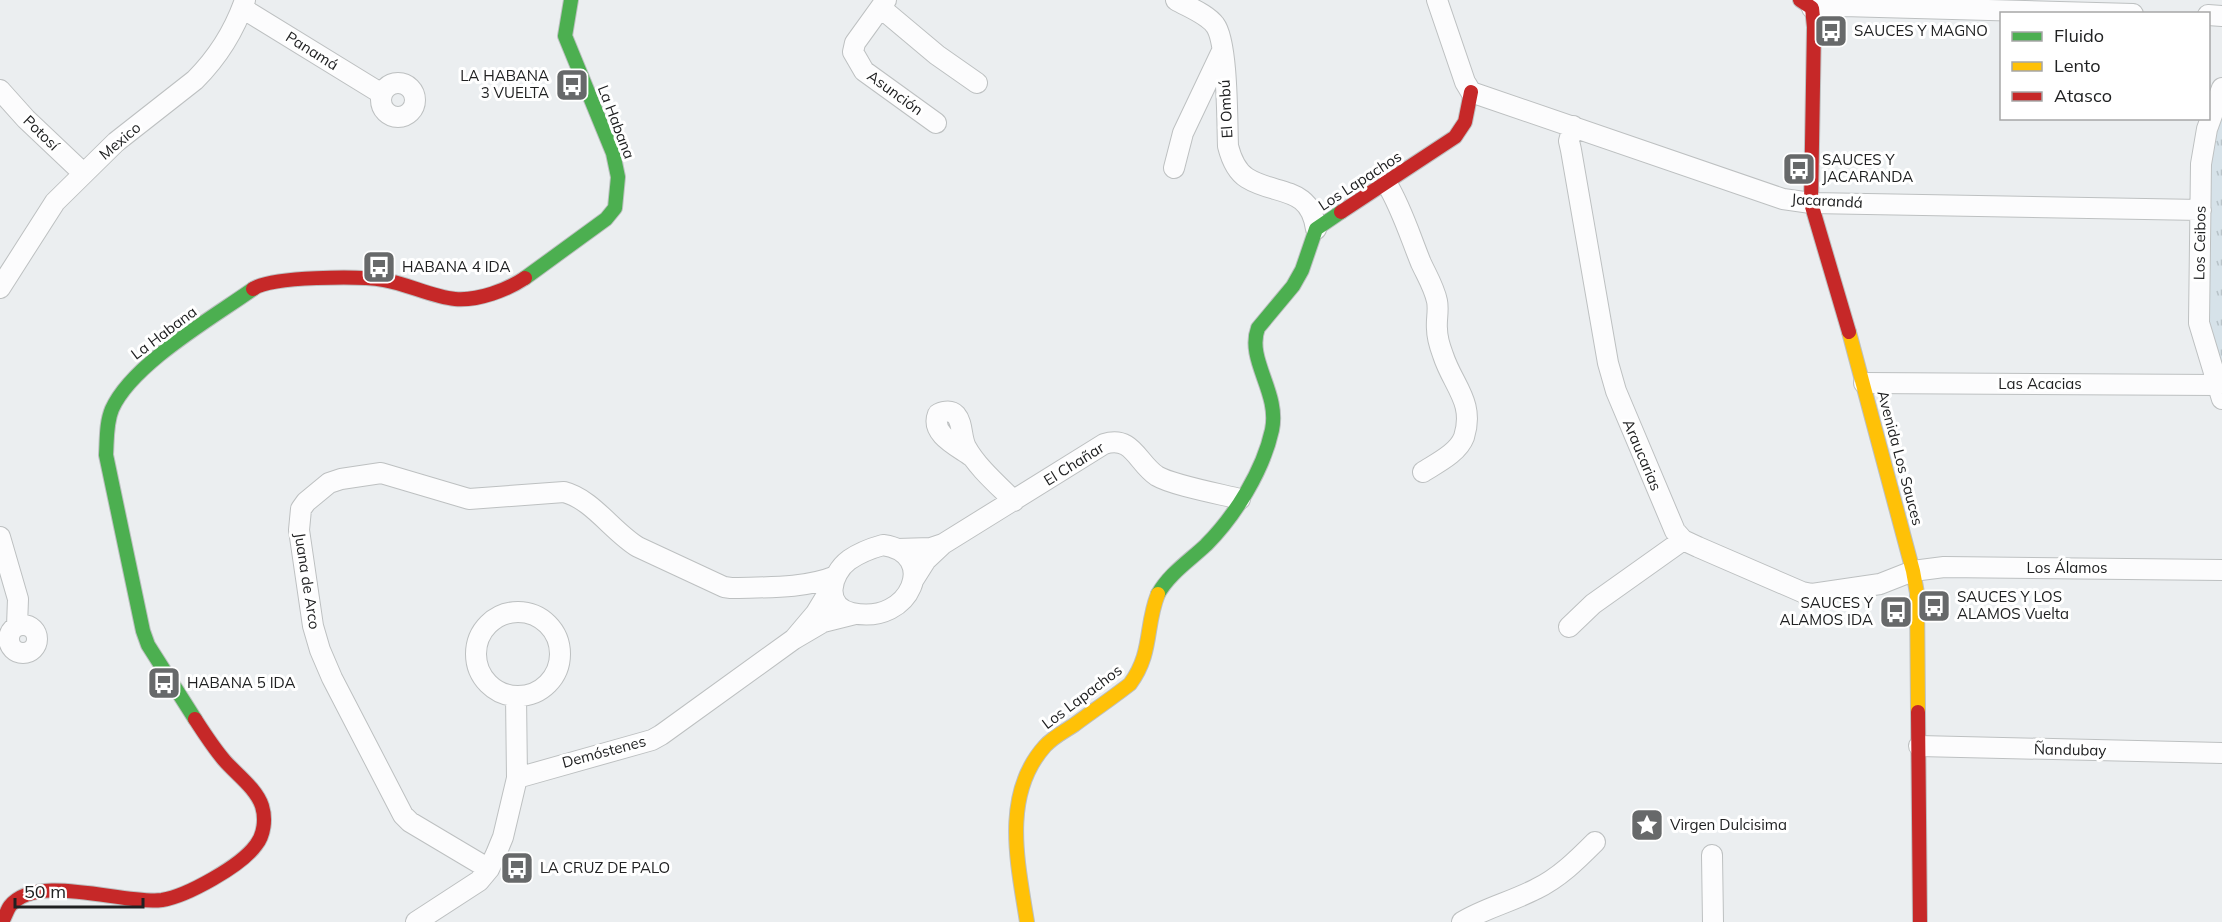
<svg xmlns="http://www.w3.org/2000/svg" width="2222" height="922" font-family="Mulish,sans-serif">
<defs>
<pattern id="park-tufts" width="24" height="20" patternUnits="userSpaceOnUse" patternTransform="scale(1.5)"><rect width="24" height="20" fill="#d6e2e9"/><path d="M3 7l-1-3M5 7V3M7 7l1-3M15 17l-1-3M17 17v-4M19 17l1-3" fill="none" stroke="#b7c2c8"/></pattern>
</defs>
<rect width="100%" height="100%" fill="#ebeef0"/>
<path fill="url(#park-tufts)" d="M2222 88V399L2202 334 2201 210Z"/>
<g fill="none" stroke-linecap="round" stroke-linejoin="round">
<g stroke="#bdc0c1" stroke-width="22">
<path id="street" d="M886 0 855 43 853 52 864 71 936 123
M1176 0C1188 7 1207 14 1215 25 1228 42 1227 122 1228 146 1231 158 1236 171 1247 178 1276 196 1310 185 1316 229
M1437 0 1465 82 1471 92 1783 199 1811 203 2201 210
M1810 0 1812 8 1843 6 2133 14
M242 8 382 94
M881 8 937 55 977 83
M2208 15 2222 16
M381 100a17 17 0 1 1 34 0a17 17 0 1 1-34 0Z
M2222 88 2207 129 2201 164 2199 323 2222 399
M0 90 26 119 83 173
M1573 126 1569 141 1571 150 1608 363 1616 391 1675 531 1683 540 1698 547 1802 592 1812 594 1880 584 1913 571 1944 567 2222 570
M1174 168 1183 133 1221 53
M1387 184C1402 209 1410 236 1421 263 1427 276 1434 287 1437 301 1439 310 1436 320 1437 329 1437 338 1440 347 1443 355 1453 386 1475 402 1464 437 1458 453 1437 463 1423 472
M0 288 55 202 116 142 195 80C217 58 235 29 245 0
M1864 383 2217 385
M971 456C957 446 930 434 938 414 945 411 951 410 956 415 963 423 961 438 966 447 977 467 998 485 1014 501
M0 537 18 599 17 626
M943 544 1104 444C1133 435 1137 463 1157 476 1172 485 1220 494 1240 499
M883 545C939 553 912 626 852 613 823 607 830 574 849 560 859 553 872 548 883 545Z
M897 549 931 548 943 544 926 560 914 579
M833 585 816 613 794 639 823 622 855 614
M476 654a42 42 0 1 1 84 0a42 42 0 1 1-84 0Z
M9 639a14 14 0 1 1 28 0a14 14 0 1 1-28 0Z
M1569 627 1593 604 1683 540
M1919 746 2222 753
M517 778 652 740 661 735 794 639
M1712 855 1713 922
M489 869 410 822 403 815 332 678 320 650 313 626 299 530 301 509 306 502 329 483 341 479 381 473 469 499 564 492C592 499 613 532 638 547L724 587 731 588C767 587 803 589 836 576
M416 922 479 881 489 869 496 854 503 837 517 778 516 696
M1462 922C1485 908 1511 902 1536 889 1559 878 1577 860 1595 842"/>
</g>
<g stroke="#bdc0c1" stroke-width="16">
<path id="fast" d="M525 278 606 219 615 208 618 177 613 153 565 36 571 0
M1158 594C1169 574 1189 561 1206 545 1235 516 1263 471 1272 430 1280 392 1246 360 1258 328L1293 286 1302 270 1316 229 1341 212
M195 719 148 645 143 631 106 455C107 440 106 423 112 409 132 364 212 318 253 289"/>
</g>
<g stroke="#bdc0c1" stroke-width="16">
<path id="slow" d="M1849 332 1913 571 1917 593 1918 712
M1027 922C1018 864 1001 795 1045 746 1053 737 1065 731 1074 725 1093 711 1112 698 1130 684 1153 653 1145 626 1158 594"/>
</g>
<g stroke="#bdc0c1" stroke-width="16">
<path id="jam" d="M1800 0 1812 8 1814 27 1811 203 1849 332
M1341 212 1455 137 1465 122 1471 92
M253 289C271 276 360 276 384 280 408 284 432 297 455 299 478 301 507 290 525 278
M1918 712 1920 922
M2 922C5 917 7 910 10 906 37 872 124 905 162 900 187 896 241 866 256 845 264 835 266 819 262 806 256 788 236 774 224 760 213 747 204 733 195 719"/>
</g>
<use href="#street" stroke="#fcfcfd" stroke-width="20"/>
<use href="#fast" stroke="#4caf50" stroke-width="14"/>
<use href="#slow" stroke="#ffc107" stroke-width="14"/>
<use href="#jam" stroke="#c62828" stroke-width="14"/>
</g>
<defs>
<g id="bus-square" transform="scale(1.725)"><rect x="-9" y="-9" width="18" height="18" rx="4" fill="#67696a" stroke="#fff"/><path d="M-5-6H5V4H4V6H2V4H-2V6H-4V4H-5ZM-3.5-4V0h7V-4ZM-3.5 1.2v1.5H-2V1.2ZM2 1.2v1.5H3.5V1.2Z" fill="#fff"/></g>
<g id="sight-square" transform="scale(1.725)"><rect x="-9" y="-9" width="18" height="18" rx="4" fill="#67696a" stroke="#fff"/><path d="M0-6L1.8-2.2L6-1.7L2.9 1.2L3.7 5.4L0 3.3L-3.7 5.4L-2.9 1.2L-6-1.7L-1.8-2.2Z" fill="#fff"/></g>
</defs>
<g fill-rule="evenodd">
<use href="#bus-square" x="1831" y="31"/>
<use href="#bus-square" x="572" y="85"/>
<use href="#bus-square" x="1799" y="169"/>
<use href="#bus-square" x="379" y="267"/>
<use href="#bus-square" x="1934" y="606"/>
<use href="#bus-square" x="1896" y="612"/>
<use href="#bus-square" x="164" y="683"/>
<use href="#sight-square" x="1647" y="825"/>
<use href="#bus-square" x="517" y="868"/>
</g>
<g text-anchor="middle" stroke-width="6" stroke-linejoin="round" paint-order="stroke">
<g font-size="15" fill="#202122" stroke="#fff" text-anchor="start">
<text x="1854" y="36">SAUCES Y MAGNO</text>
<text x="549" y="81" text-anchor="end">LA HABANA<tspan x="549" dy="17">3 VUELTA</tspan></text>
<text x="1822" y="165">SAUCES Y<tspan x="1822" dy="17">JACARANDA</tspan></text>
<text x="402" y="272">HABANA 4 IDA</text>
<text x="1957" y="602">SAUCES Y LOS<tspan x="1957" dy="17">ALAMOS Vuelta</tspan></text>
<text x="1873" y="608" text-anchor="end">SAUCES Y<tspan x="1873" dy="17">ALAMOS IDA</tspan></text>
<text x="187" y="688">HABANA 5 IDA</text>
<text x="1670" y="830">Virgen Dulcisima</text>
<text x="540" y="873">LA CRUZ DE PALO</text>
</g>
<g font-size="15" fill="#202122" stroke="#fff">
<text transform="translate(312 51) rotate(32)" y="5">Panamá</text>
<text transform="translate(895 93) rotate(36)" y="5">Asunción</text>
<text transform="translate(1226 109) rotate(-93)" y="5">El Ombú</text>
<text transform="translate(616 122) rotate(69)" y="5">La Habana</text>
<text transform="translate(41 133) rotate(44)" y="5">Potosí</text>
<text transform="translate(120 141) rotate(-40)" y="5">Mexico</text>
<text transform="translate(1360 181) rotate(-33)" y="5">Los Lapachos</text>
<text transform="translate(1827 201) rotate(3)" y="5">Jacarandá</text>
<text transform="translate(2200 243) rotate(-89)" y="5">Los Ceibos</text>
<text transform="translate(164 333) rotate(-37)" y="5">La Habana</text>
<text x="2040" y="389">Las Acacias</text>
<text transform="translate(1642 455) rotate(67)" y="5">Araucarias</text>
<text transform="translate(1900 458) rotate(75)" y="5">Avenida Los Sauces</text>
<text transform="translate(1074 464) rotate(-32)" y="5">El Chañar</text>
<text x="2067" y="573">Los Álamos</text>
<text transform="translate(307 581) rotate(81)" y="5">Juana de Arco</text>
<text transform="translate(1082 697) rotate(-37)" y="5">Los Lapachos</text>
<text transform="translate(2070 750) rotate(1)" y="5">Ñandubay</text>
<text transform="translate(604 752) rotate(-15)" y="5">Demóstenes</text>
</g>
</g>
<rect x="2000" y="12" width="210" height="108" fill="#ffffff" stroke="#a6a6a7" stroke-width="1.5"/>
<rect x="2012" y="32" width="30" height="9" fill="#4caf50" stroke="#a6a6a7" stroke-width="1.5"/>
<text x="2054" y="42" font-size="18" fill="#202122">Fluido</text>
<rect x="2012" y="62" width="30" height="9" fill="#ffc107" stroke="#a6a6a7" stroke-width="1.5"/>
<text x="2054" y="72" font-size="18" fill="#202122">Lento</text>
<rect x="2012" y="92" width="30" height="9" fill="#c62828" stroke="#a6a6a7" stroke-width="1.5"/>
<text x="2054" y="102" font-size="18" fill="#202122">Atasco</text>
<path d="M15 898v9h128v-9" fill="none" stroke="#202122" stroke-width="3"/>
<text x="24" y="898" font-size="18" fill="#202122" stroke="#ffffff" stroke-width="4.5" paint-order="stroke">50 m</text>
</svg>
